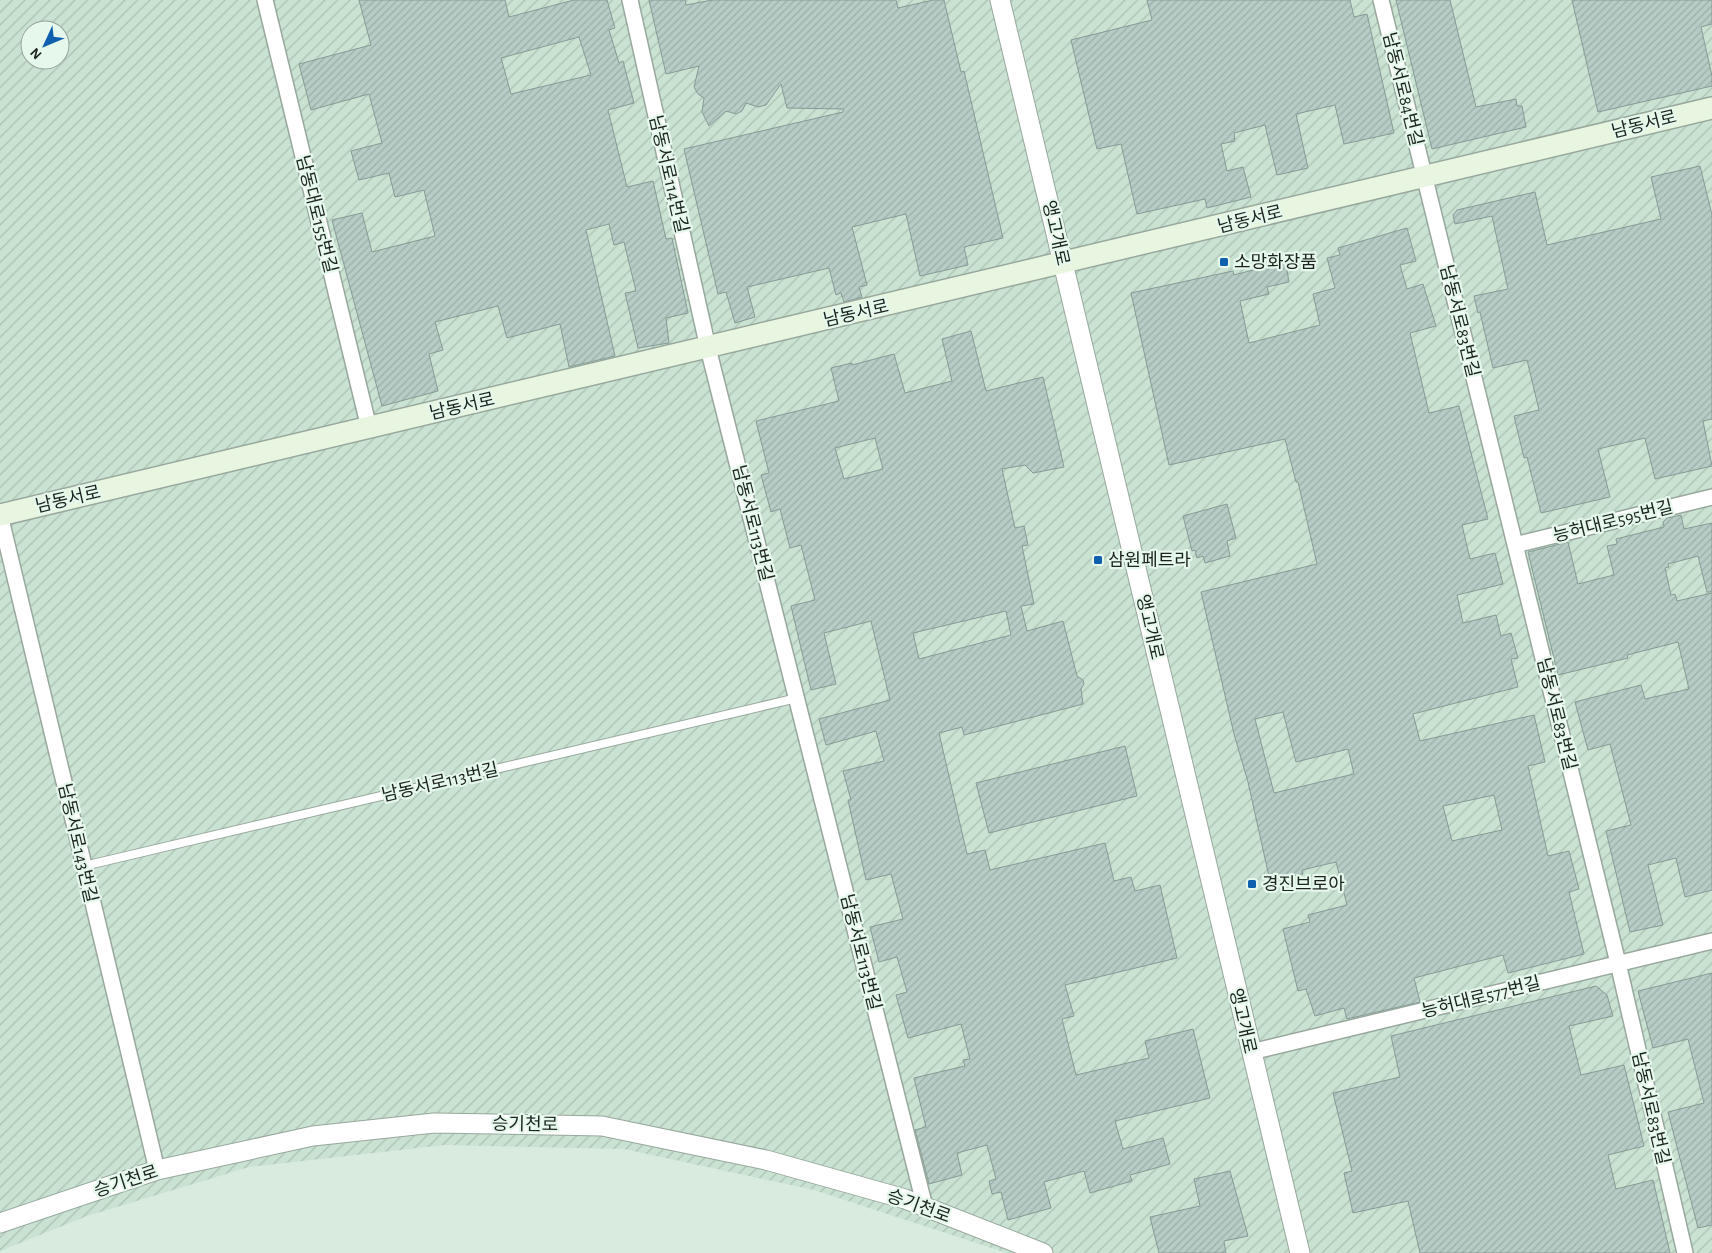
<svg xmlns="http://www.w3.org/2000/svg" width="1712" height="1253" font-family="'Alegreya Sans','Noto Sans KR',sans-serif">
<defs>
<pattern id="industrial-furrows" width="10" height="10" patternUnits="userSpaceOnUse" patternTransform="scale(1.25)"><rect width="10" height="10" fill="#c9e2d1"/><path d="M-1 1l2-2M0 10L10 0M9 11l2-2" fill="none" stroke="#acc2b3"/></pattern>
<pattern id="building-hatch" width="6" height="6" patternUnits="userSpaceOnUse" patternTransform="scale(1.25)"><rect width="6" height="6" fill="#b6ccc5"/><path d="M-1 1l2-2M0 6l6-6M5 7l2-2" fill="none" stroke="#9cafa9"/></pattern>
</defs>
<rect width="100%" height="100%" fill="#d9ebdf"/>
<path fill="url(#industrial-furrows)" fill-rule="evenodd" d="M0 0H1712V1253H1007L814 1190 624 1149 444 1145 249 1167 87 1216 0 1251ZM30 30H60V60H30Z"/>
<path fill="url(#building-hatch)" stroke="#869b95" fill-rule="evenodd" d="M359 0H505L509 17 574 0H607L615 28 609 30 619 63 623 61 634 103 608 110 627 187 653 181 666 239 672 238 688 313 666 318 669 343 638 348 625 293 636 291 624 242 614 245 609 224 586 230 615 356 569 367 560 324 507 338 498 306 435 322 443 350 429 354 438 391 382 406 332 220 362 213 372 252 435 236 424 190 395 197 389 173 359 180 351 151 382 143 369 94 311 110 299 64 371 45ZM579 37 591 75 511 94 501 58Z
M649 0H685L686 5 712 0H896L898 8 933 0H944L961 72 964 71 1003 238 964 247 968 265 920 276 906 214 852 227 867 285 859 287 862 297 844 302 841 293 836 295 829 268 747 287 755 317 735 323 726 292 718 294 684 149 843 112V109L787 108 781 84 766 105 758 107 746 103 742 111 736 114 726 111 709 126 702 112 704 98 698 94 694 87 699 66 666 74Z
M1147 0H1350L1354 17 1367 14 1394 133 1344 144 1335 105 1296 114 1308 168 1277 175 1265 125 1234 133 1235 141 1221 144 1227 171 1243 167 1251 197 1207 208 1205 199 1137 214 1121 144 1097 149 1071 40 1152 20Z
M1396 0H1450L1476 107 1516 99 1517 106H1522L1526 127 1432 149Z
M1572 0H1712V24L1701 27 1712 76V86L1598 112Z
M1700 166 1712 215V419L1703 421 1712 466 1655 479 1645 438 1598 449 1610 497 1541 513 1527 457 1524 458 1514 416 1539 410 1527 360 1493 368 1480 312 1478 313 1474 296 1508 289 1492 216 1455 224 1453 215 1457 210 1535 192 1547 245 1661 219 1651 177Z
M1407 228 1416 261 1400 265 1407 289 1423 284 1436 326 1410 333 1429 413 1459 406 1488 519 1462 525 1470 559 1495 553 1503 584 1457 595 1463 623 1496 615 1501 636 1511 633 1518 658 1511 659 1518 687 1413 714 1420 741 1534 715 1545 762 1528 766 1548 856 1569 851 1579 889 1569 892 1584 954 1508 973 1503 955 1414 978 1420 1002 1347 1019 1344 1008 1315 1016 1306 989 1298 991 1283 929 1310 922 1308 915 1347 905 1336 862 1302 870 1303 874 1270 881 1248 782 1234 734 1201 592 1317 564 1298 482H1296L1285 439 1169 465 1131 293 1233 271 1234 275 1272 265 1271 261 1285 259 1289 282 1267 287 1269 294 1240 301 1249 343 1320 325 1313 294 1335 288 1327 258 1340 255 1338 248ZM1283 712 1296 762 1348 749 1354 774 1274 793 1255 719ZM1494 795 1502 830 1452 841 1443 806Z
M971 331 986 391 1043 377 1064 467 1033 473 1025 465 1002 469 1015 528 1024 526 1028 545 1022 546 1034 604 1021 606 1027 631 1063 621 1077 676 1083 680 1084 684 1081 689 1083 704 964 735 962 727 939 733 967 854 985 850 990 870 1105 843 1114 881 1131 877 1135 891 1160 885 1177 958 1065 985 1074 1016 1062 1019 1076 1075 1149 1058 1145 1041 1193 1029 1210 1098 1115 1121 1123 1149 1163 1138 1170 1164 1130 1175 1132 1181 1090 1193 1084 1171 1044 1182 1051 1208 1008 1220 1001 1192 992 1194 989 1181 996 1179 987 1145 957 1153 962 1175 929 1184 915 1130 926 1127 914 1078 965 1066 963 1060 970 1059 961 1024 908 1038 896 995 907 992 897 957 879 962 870 927 903 919 891 874 866 880 848 800H851L843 771 884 761 876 731 826 745 819 719 890 700 871 621 824 633 836 684 811 690 791 606 815 600 801 545 790 548 780 509 771 512 761 475 769 473 756 421 839 401 831 368 852 363V365L894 354 905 393 952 381 942 339ZM875 438 883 469 844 479 835 448ZM1006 611 1011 635 919 659 913 633Z
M1227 504 1236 538 1227 541 1230 556 1205 563 1203 556 1197 558 1195 550 1192 551 1183 516Z
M1681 515 1684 529 1712 523V592H1707L1698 556 1668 564 1669 567 1665 568 1671 595 1675 594 1677 601 1712 593V890L1685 897 1676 858 1648 865 1663 925 1630 932 1606 831 1631 825 1610 744 1588 750 1575 702 1641 685 1645 699 1689 689 1678 642 1627 655 1628 658 1558 675 1528 552 1568 542 1578 584 1614 575 1607 546 1617 544 1616 539 1664 527 1663 522 1667 518Z
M1125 746 1137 796 989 833 976 783Z
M1712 973V1225L1698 1228 1668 1112 1704 1103 1688 1039 1653 1048 1638 991Z
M1596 986 1607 995 1613 1016 1569 1026 1581 1075 1624 1065 1644 1146 1608 1155 1616 1189 1653 1180 1670 1253H1420L1408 1201 1353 1213 1344 1173 1352 1171 1333 1093 1400 1077 1391 1036Z
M1230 1171 1248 1236 1224 1241 1226 1253H1159L1150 1217 1200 1206 1194 1179Z"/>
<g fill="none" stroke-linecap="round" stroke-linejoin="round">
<g stroke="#98a89d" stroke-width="10">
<path id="service" d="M84 866 797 698"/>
</g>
<g stroke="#98a89d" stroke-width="18">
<path id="minor" d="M265 0 369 428
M630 0 708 348 925 1207
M1381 0 1618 963 1685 1253
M0 515 157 1170
M1515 545 1712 497
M1251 1052 1712 941"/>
</g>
<g stroke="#98a89d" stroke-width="21">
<path id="tertiary" d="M1000 0 1300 1253
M0 1223 157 1170 313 1136 434 1123 602 1126 766 1160 905 1199 1043 1253"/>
</g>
<g stroke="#98a89d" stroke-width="24">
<path id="secondary" d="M0 515 1712 108"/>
</g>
<use href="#service" stroke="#fff" stroke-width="8"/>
<use href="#minor" stroke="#fff" stroke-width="15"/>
<use href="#tertiary" stroke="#fff" stroke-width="19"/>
<use href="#secondary" stroke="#e7f5e1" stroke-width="21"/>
</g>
<g fill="#0e60ae" stroke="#e6f8ec" stroke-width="2">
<rect x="1219" y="257" width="10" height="10" rx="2.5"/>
<rect x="1093" y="555" width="10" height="10" rx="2.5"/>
<rect x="1247" y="879" width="10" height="10" rx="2.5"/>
</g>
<g text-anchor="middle" stroke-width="4.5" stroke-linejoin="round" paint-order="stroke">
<g font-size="18" fill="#1c231f" stroke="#e6f8ec">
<text transform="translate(1403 89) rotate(76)" y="6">남동서로84번길</text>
<text transform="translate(1644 124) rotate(-14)" y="6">남동서로</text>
<text transform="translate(669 174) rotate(77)" y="6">남동서로114번길</text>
<text transform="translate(317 214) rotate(76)" y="6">남동대로155번길</text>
<text transform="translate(1250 219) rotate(-14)" y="6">남동서로</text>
<text transform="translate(1056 233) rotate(77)" y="6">앵고개로</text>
<text transform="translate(856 313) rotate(-13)" y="6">남동서로</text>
<text transform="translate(1460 321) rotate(76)" y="6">남동서로83번길</text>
<text transform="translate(462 406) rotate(-13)" y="6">남동서로</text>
<text transform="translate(68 499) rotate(-13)" y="6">남동서로</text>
<text transform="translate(1613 521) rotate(-14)" y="6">능허대로595번길</text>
<text transform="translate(753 523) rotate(76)" y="6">남동서로113번길</text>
<text transform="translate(1150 627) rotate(77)" y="6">앵고개로</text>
<text transform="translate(1557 714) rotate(76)" y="6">남동서로83번길</text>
<text transform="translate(440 782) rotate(-13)" y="6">남동서로113번길</text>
<text transform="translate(78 843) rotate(77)" y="6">남동서로143번길</text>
<text transform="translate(861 952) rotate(76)" y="6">남동서로113번길</text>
<text transform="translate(1481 997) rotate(-14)" y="6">능허대로577번길</text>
<text transform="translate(1243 1021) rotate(77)" y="6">앵고개로</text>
<text transform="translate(1651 1108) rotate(77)" y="6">남동서로83번길</text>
<text transform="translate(525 1124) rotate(1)" y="6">승기천로</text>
<text transform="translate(126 1181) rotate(-18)" y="6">승기천로</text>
<text transform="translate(919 1206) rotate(20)" y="6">승기천로</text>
</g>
<g font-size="18" fill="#1c231f" stroke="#e6f8ec" text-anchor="start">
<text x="1234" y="268">소망화장품</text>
<text x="1108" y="566">삼원페트라</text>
<text x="1262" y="890">경진브로아</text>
</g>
</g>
<g transform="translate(45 45) rotate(226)"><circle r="24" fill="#e6f8ec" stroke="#95a39a"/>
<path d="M0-4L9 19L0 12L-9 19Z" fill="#0e60ae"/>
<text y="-8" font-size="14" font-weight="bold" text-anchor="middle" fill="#1c231f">N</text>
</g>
</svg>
